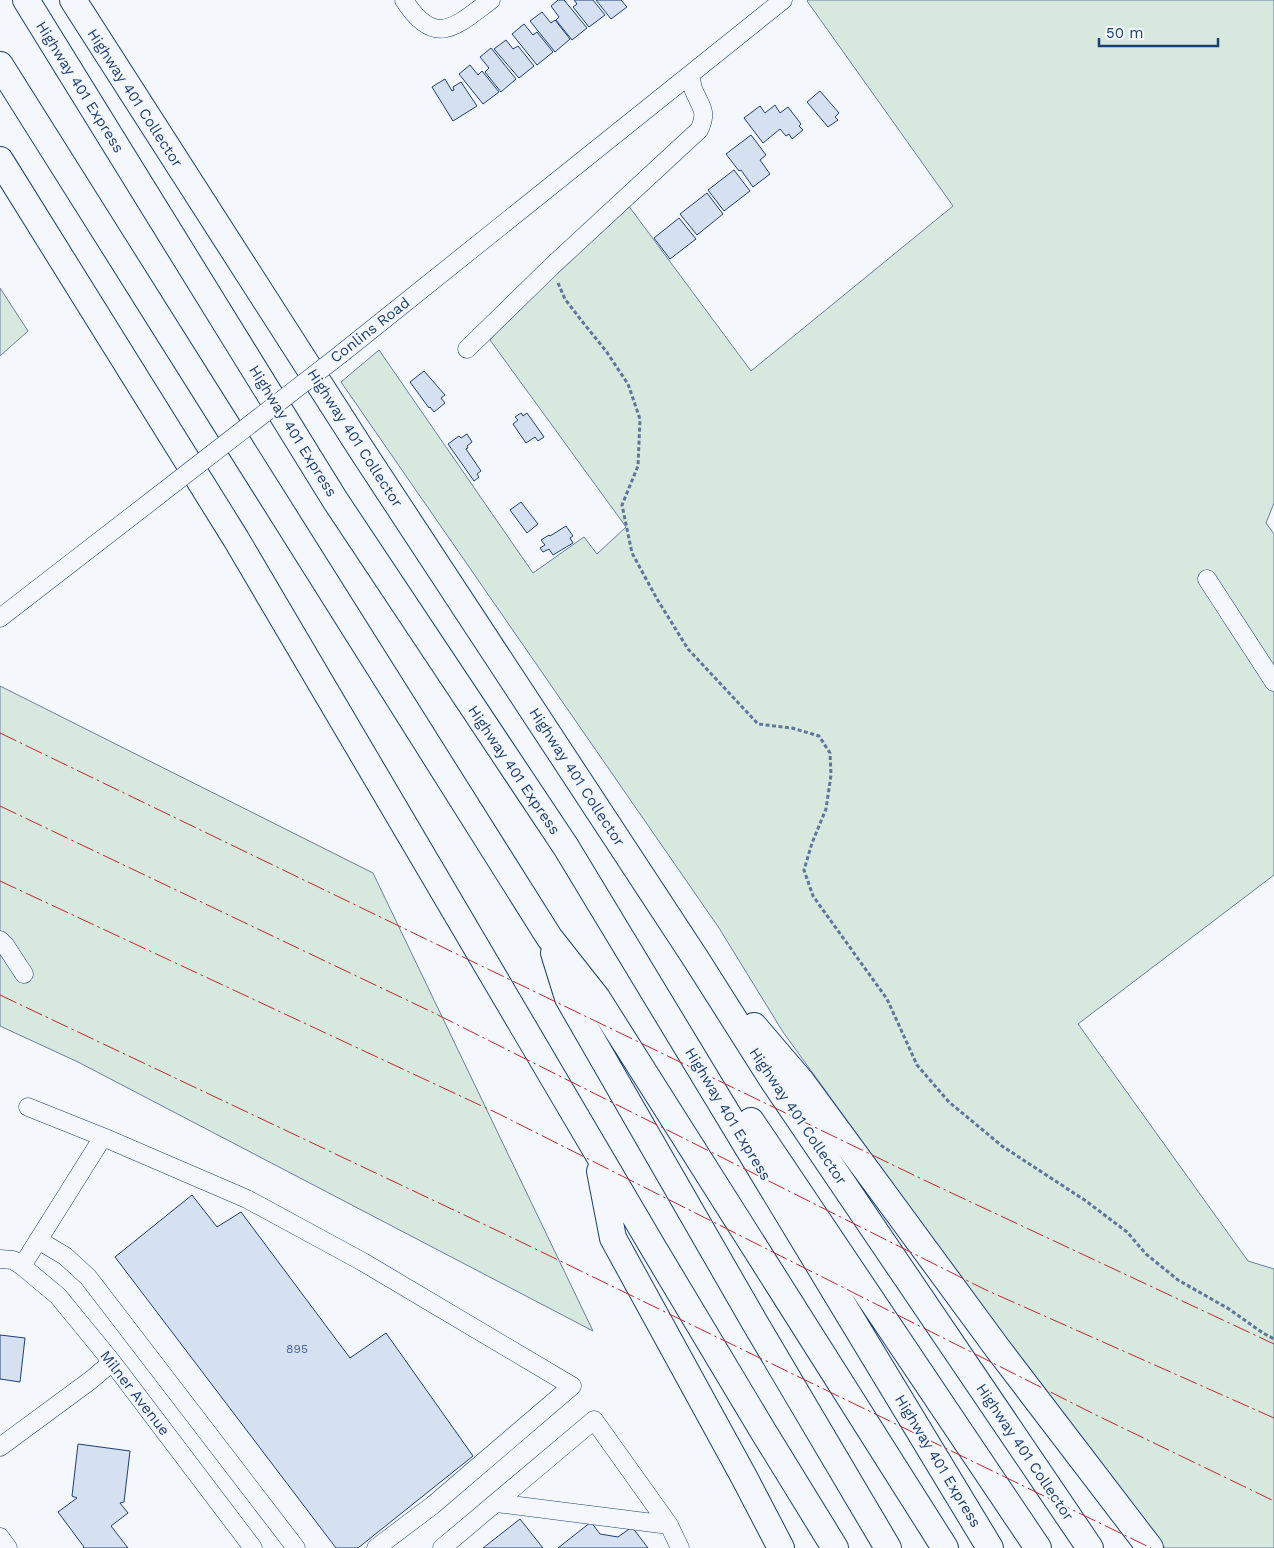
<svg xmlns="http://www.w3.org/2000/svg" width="1274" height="1548" font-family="'Work Sans',sans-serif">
<rect width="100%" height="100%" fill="#f4f7fb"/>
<path fill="#d7e8df" stroke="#687fa3" d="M808 0H1274V503L1266 523 1274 534V875L1078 1024 1248 1261 1274 1269V1548H1165L996 1326 783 1032 719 928 341 382 379 350 533 573 584 537 597 554 626 527 490 340 533 291 628 205 751 371 953 206 807 1Z
M0 288 28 331 0 356Z
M0 686 373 873 593 1331 78 1062 0 1026Z"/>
<path fill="#d5e0f0" stroke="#1d3f73" d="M558 0H564L587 28 572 40 556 20 559 17 551 6Z
M574 0H593L605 15 589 27 573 7 577 4Z
M596 0H621L627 7 611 19Z
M542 12 551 23 555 20 570 39 555 52 530 21Z
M524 24 533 35 537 32 553 52 537 65 512 34Z
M506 40 513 49 518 46 534 66 519 78 494 49Z
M491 48 516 79 501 92 485 72 489 68 480 57Z
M470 65 478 75 482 71 499 92 483 104 459 74Z
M445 79 452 91 454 90 453 87 461 82 477 106 453 121 432 87Z
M820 91 839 113 835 117 838 120 828 127 807 102Z
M775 105 780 113 788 107 801 124 799 126 803 130 792 139 789 134 786 136 780 129 763 143 744 118 760 106 765 113Z
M751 135 766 155 760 160 770 174 753 187 741 170 739 171 726 154Z
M734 170 750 191 724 211 708 190Z
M707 193 723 214 697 235 680 214Z
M679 218 696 239 670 259 654 238Z
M424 371 445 395 441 398 445 403 434 412 430 407 429 408 410 382Z
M521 413 523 416 527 413 544 437 538 441 535 437 526 443 513 424 518 420 515 417Z
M467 434 472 442 467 446 468 448 466 449 481 471 477 474 479 477 474 481 448 444 459 436 461 438Z
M521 502 538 524 527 533 510 510Z
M566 526 573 536 570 538 573 543 553 555 549 549 543 552 540 548 545 545 541 540 549 535 550 536Z
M192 1195 217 1227 241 1212 350 1358 386 1333 473 1456 358 1548H336L115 1257Z
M0 1335 25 1338 20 1382 0 1379Z
M78 1444 130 1451 124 1502 120 1503 128 1513 111 1526 128 1548H83L84 1547 58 1512 77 1498 72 1496Z
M520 1519 543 1548H483Z
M591 1522 600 1534 618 1537 632 1527 648 1548H558Z"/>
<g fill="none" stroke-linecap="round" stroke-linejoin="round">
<g stroke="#1d3f73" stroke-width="19">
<path id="minor" d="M404 0C435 49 456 26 491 0
M467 349 552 266 699 130C708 112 701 107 694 91 692 86 691 80 690 75
M341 354 783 0
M1207 579 1274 682
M0 618 159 495
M0 940 5 945 24 974
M103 1137 247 1199 363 1262 572 1386 433 1505 376 1548
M38 1240 65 1256 88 1277 296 1548
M0 1259 13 1260 22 1266 58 1296 112 1362 253 1548
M22 1266 103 1137 28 1107
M0 1447 91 1380 112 1362
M496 1503 669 1525
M0 1537 8 1548
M442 1548 594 1420 669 1525 680 1548"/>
</g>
<g stroke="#1d3f73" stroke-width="28">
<path id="highway" d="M26 0 335 500 566 847 990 1548
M73 0 361 449 696 959 772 1079 1090 1548
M0 65 549 937 597 998 945 1548
M0 160 236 539 654 1249 763 1431 835 1548
M554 953 568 998 755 1323 888 1548
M754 1026 801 1081 998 1349 1150 1548
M751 1121 1038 1548
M600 1171 613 1238 744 1477 781 1548"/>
</g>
<path stroke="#5e769c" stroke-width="3" stroke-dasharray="4 2.5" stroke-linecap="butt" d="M558 283 565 299 581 320 606 351 628 384 640 419 638 466 622 505 632 553 657 599 688 649 758 724 792 728 819 736 830 753 831 775 826 809 812 843 804 870 813 896 887 999 917 1065 949 1102 1002 1146 1086 1201 1127 1232 1146 1254 1178 1280 1229 1309 1263 1333 1274 1339"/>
<use href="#minor" stroke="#f4f7fb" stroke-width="18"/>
<use href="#highway" stroke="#f4f7fb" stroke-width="26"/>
<g stroke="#1d3f73" stroke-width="19" stroke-linecap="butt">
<path id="minor-bridge" d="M159 495 341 354"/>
</g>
<use href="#minor-bridge" stroke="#f4f7fb" stroke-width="18"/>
<path stroke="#c62828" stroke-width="1" stroke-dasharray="18 4 2.5 4" stroke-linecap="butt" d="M0 733 926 1181 1274 1344
M0 806 434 1013 986 1290 1274 1418
M0 881 499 1114 1096 1415 1274 1501
M0 995 517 1240 1151 1548"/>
</g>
<g text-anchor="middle" stroke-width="4" stroke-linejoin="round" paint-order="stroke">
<g font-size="12" fill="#4b6792">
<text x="297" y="1353">895</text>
</g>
<g font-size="15" fill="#1d3f73" stroke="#f4f7fb">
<text transform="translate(80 87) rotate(58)" y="5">Highway 401 Express</text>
<text transform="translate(135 98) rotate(57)" y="5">Highway 401 Collector</text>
<text transform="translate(370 330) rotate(-38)" y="5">Conlins Road</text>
<text transform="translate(293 431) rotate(58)" y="5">Highway 401 Express</text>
<text transform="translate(355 438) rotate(57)" y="5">Highway 401 Collector</text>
<text transform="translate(514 770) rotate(56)" y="5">Highway 401 Express</text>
<text transform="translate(577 777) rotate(57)" y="5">Highway 401 Collector</text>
<text transform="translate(728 1114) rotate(59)" y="5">Highway 401 Express</text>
<text transform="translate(798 1116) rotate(56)" y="5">Highway 401 Collector</text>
<text transform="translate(135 1393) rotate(52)" y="5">Milner Avenue</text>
<text transform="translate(1025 1452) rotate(56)" y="5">Highway 401 Collector</text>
<text transform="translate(938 1461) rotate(59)" y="5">Highway 401 Express</text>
</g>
</g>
<path d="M1099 38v8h119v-8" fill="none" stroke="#1d3f73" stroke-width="2.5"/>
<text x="1106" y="38" font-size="15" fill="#1d3f73" stroke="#f4f7fb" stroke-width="4" paint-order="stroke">50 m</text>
</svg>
